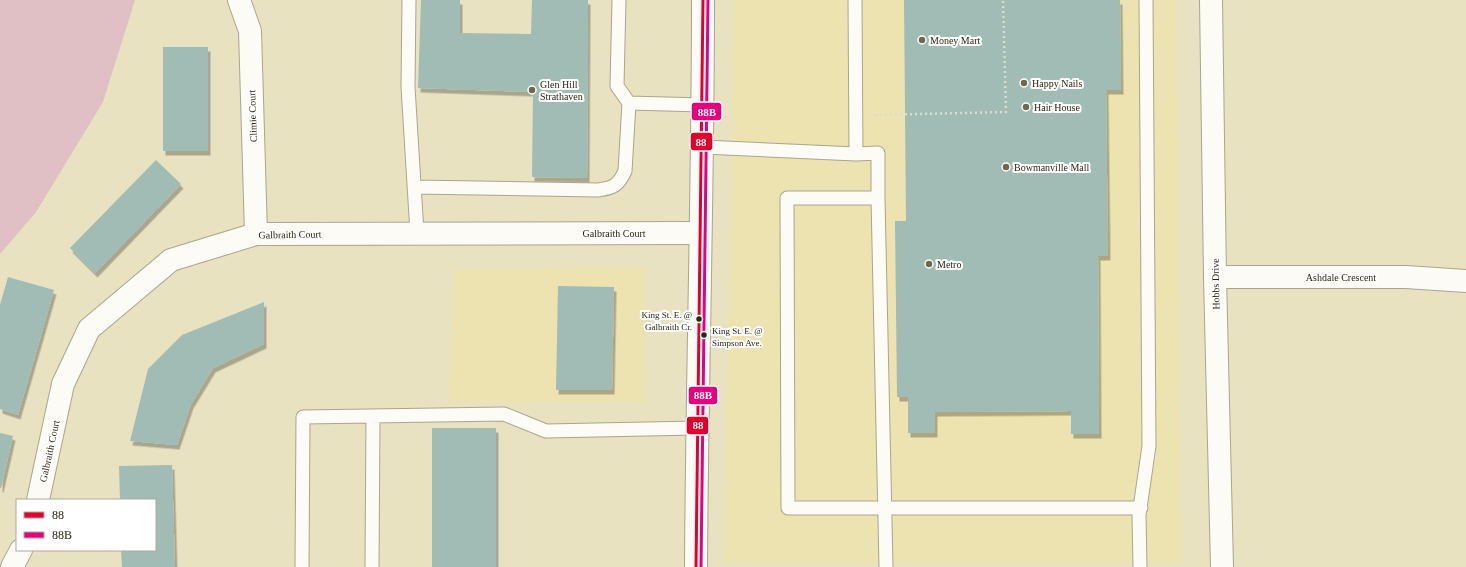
<svg xmlns="http://www.w3.org/2000/svg" width="1466" height="567" font-family="'Times New Roman',serif">
<defs>
<filter id="shadow"><feDropShadow dx="2.5" dy="4.5" stdDeviation="0" flood-color="#0004"/></filter>
</defs>
<rect width="100%" height="100%" fill="#e8e2c1"/>
<path fill="#ede3b0" d="M734 0H1176L1181 563H724Z
M647 267 645 403 449 402 454 269Z"/>
<path fill="#e0bfc5" d="M0 0H135L103 102 36 212 0 254Z"/>
<path fill="#a0bcb4" filter="url(#shadow)" d="M421 0H460V33L531 34 532 0H588L587 178 532 177 533 92 418 88Z
M904 0H1120L1121 90H1106L1108 256H1098L1099 434H1071V411L935 412V433H908V397H897L895 221H906Z
M163 47H208V151H163Z
M156 160 181 184 95 273 70 248Z
M8 277 54 290 18 415 0 409V305Z
M558 286 614 287 612 390H556Z
M264 302V344L213 368 191 404 177 445 130 441 148 369 182 335Z
M432 428H496V567H432Z
M0 433 13 436 1 488H0Z
M172 465 175 567H122L121 550H155V500H120L119 466Z"/>
<g fill="none" stroke-linecap="round" stroke-linejoin="round">
<g stroke="#aaa58c" stroke-width="15">
<path id="lane" d="M409 0 408 87 417 233
M855 0 856 154 878 153V198L886 567
M629 103 703 105
M703 147 856 154
M414 187 598 190C613 188 618 186 625 171L629 103 617 86 619 0
M878 198H787L788 508H1141
M302 567 303 417 504 414 546 431 697 428
M372 567 373 416
M1140 567 1139 515 1149 446 1146 0"/>
</g>
<g stroke="#aaa58c" stroke-width="24">
<path id="street" d="M239 0 250 31 256 234
M1211 0 1215 277 1222 567
M1215 277H1406L1466 281
M38 500 63 384 89 329 171 260 256 234 700 233
M12 567 21 550"/>
</g>
<g stroke="#aaa58c" stroke-width="24">
<path id="primary" d="M696 567C697 378 703 189 703 0"/>
</g>
<path stroke="#dddbd0" stroke-width="2.5" stroke-dasharray="2 3" stroke-linecap="butt" d="M875 115 1006 112 1003 0"/>
<use href="#lane" stroke="#fcfbf6" stroke-width="13"/>
<use href="#street" stroke="#fcfbf6" stroke-width="22"/>
<use href="#primary" stroke="#fcfbf6" stroke-width="22"/>
<g stroke="#fff" stroke-width="6">
<path id="bus-1" d="M696 567 703 0"/>
</g>
<g stroke="#fff" stroke-width="6">
<path id="bus-2" d="M701 567 708 0"/>
</g>
<use href="#bus-1" stroke="#e4002b" stroke-width="3"/>
<use href="#bus-2" stroke="#e5007d" stroke-width="3"/>
</g>
<g fill="#6e684f" stroke="#fff" stroke-width="1.5">
<circle cx="922" cy="40" r="4"/>
<circle cx="1024" cy="83" r="4"/>
<circle cx="532" cy="90" r="4"/>
<circle cx="1026" cy="107" r="4"/>
<circle cx="1006" cy="167" r="4"/>
<circle cx="929" cy="264" r="4"/>
</g>
<g fill="#2c2711" stroke="#fff" stroke-width="1.5">
<circle cx="699" cy="319" r="3.5"/>
<circle cx="704" cy="335" r="3.5"/>
</g>
<g text-anchor="middle" stroke-width="4" stroke-linejoin="round" paint-order="stroke">
<g font-size="9" fill="#2c2711" stroke="#fff" text-anchor="end">
<text x="692" y="318">King St. E. @<tspan x="692" dy="12">Galbraith Cr.</tspan></text>
<text x="712" y="334" text-anchor="start">King St. E. @<tspan x="712" dy="12">Simpson Ave.</tspan></text>
</g>
<g font-size="10" fill="#2c2711" stroke="#fff" text-anchor="start">
<text x="930" y="44">Money Mart</text>
<text x="1032" y="87">Happy Nails</text>
<text x="540" y="88">Glen Hill<tspan x="540" dy="12">Strathaven</tspan></text>
<text x="1034" y="111">Hair House</text>
<text x="1014" y="171">Bowmanville Mall</text>
<text x="937" y="268">Metro</text>
</g>
<g font-size="10" fill="#2c2711" stroke="#fff">
<text transform="translate(252 116) rotate(-92)" y="4">Climie Court</text>
<text x="614" y="237">Galbraith Court</text>
<text transform="translate(290 234) rotate(-1)" y="4">Galbraith Court</text>
<text x="1341" y="281">Ashdale Crescent</text>
<text transform="translate(1215 284) rotate(-91)" y="4">Hobbs Drive</text>
<text transform="translate(49 451) rotate(-78)" y="4">Galbraith Court</text>
</g>
</g>
<g stroke="#fff" stroke-width="1.5">
<rect x="691" y="102" width="31" height="19" rx="4" fill="#e5007d"/>
<rect x="690" y="132" width="23" height="19" rx="4" fill="#e4002b"/>
<rect x="688" y="386" width="30" height="19" rx="4" fill="#e5007d"/>
<rect x="686" y="416" width="23" height="19" rx="4" fill="#e4002b"/>
</g>
<g font-size="11" text-anchor="middle" font-weight="bold" fill="#fff">
<text x="707" y="116">88B</text>
<text x="701" y="146">88</text>
<text x="703" y="399">88B</text>
<text x="698" y="429">88</text>
</g>
<rect x="16" y="499" width="140" height="52" fill="#ffffff" stroke="#aba9a0"/>
<rect x="24" y="512" width="20" height="6" fill="#e4002b" stroke="#aba9a0"/>
<text x="52" y="519" font-size="12" fill="#2c2711">88</text>
<rect x="24" y="532" width="20" height="6" fill="#e5007d" stroke="#aba9a0"/>
<text x="52" y="539" font-size="12" fill="#2c2711">88B</text>
</svg>
